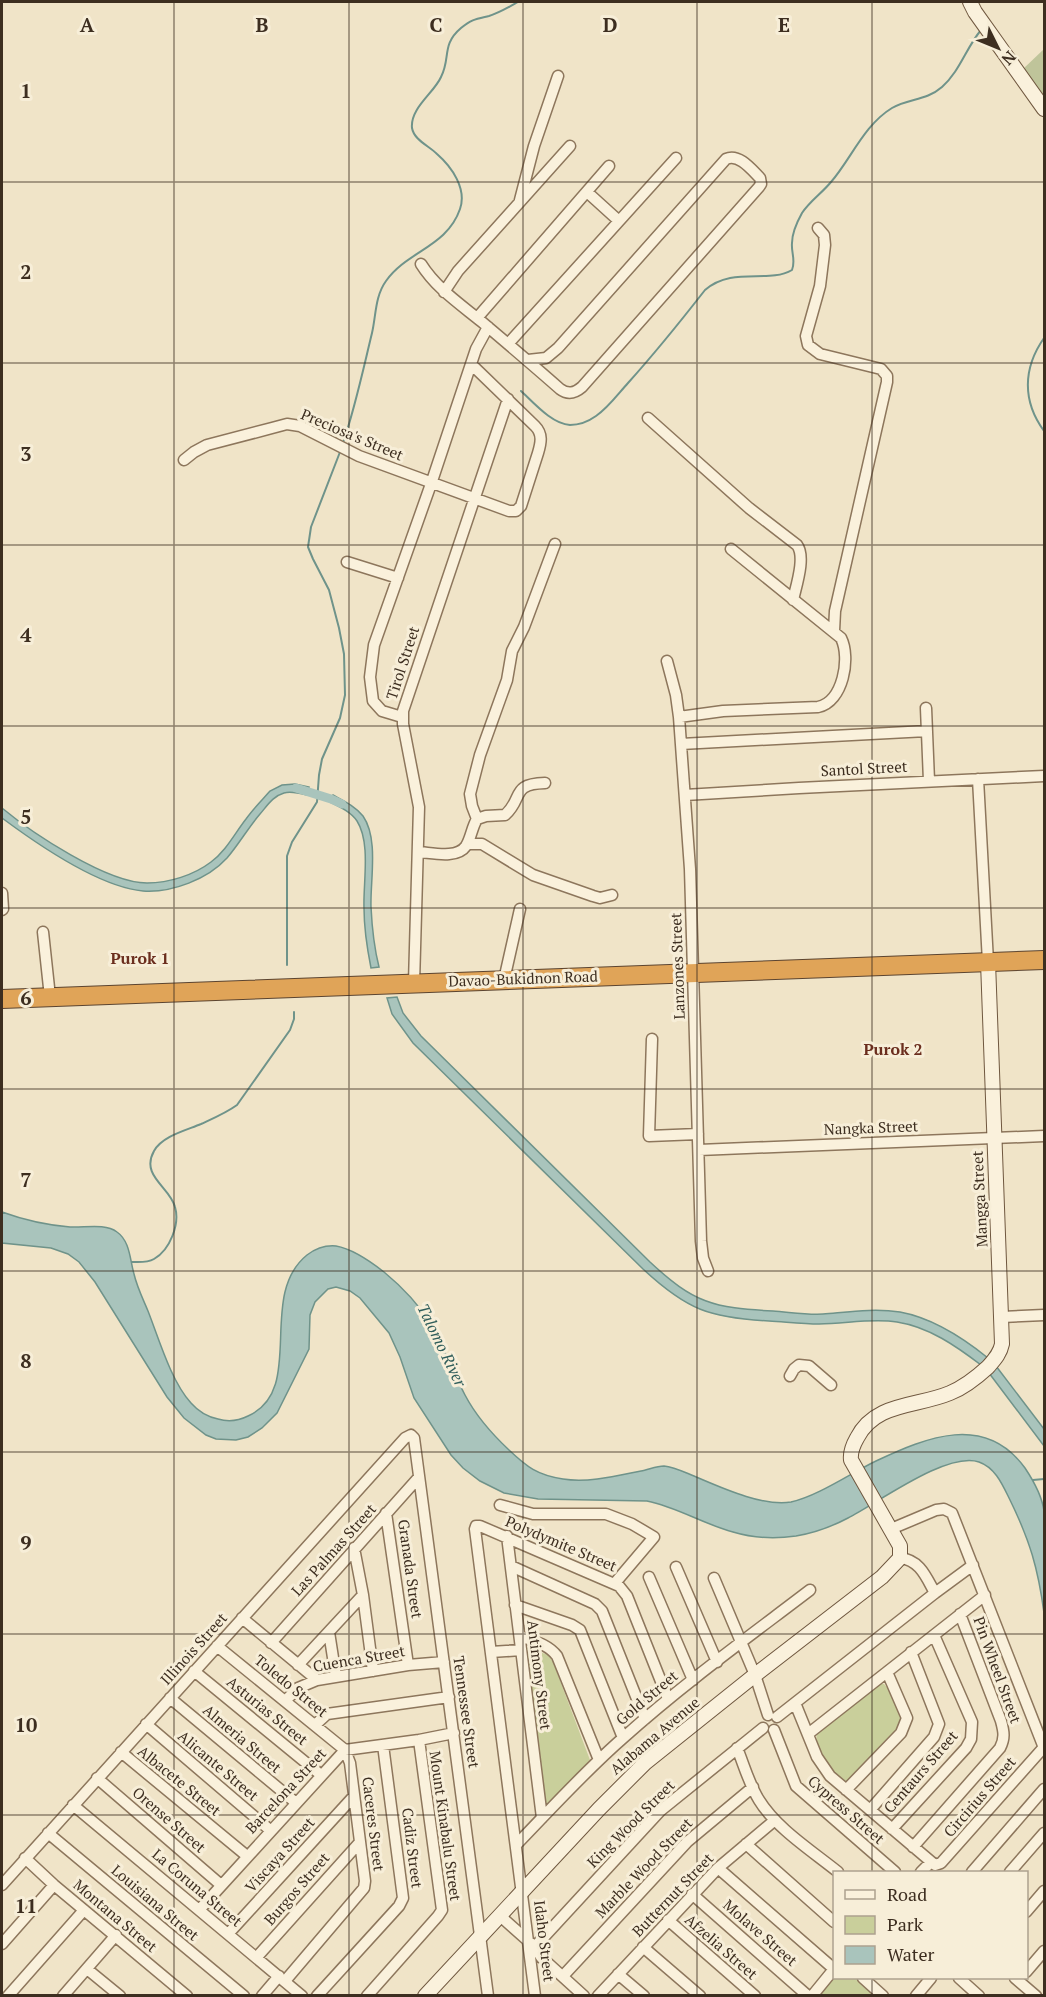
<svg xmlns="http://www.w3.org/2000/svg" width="1046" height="1997" font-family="'PT Serif',serif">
<rect width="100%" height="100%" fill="#f0e4c8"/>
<path fill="#c9cf9b" d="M526 1647 548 1655 553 1662 590 1760 546 1809Z
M878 1684H884C891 1691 900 1706 901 1716 902 1721 899 1726 897 1731L851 1780 846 1782C832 1774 813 1749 817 1732Z
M834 1975V1978H857L879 1995 818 1996Z"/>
<path fill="#bfc49a" d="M1044 49V98L1022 70Z"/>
<path fill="#a9c4bc" stroke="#6f938a" stroke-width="1.5" d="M295 784 309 787 307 795C299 793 291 791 284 793 273 796 267 806 260 814 248 828 239 844 227 858 208 879 172 893 143 891 99 887 37 844 2 818V808C32 833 107 883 147 883 169 883 194 875 211 862 226 851 235 833 246 819 253 809 262 800 270 791L282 785Z
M333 795C344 801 355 806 363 816 379 839 370 881 371 907 372 928 374 947 379 967L371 968C367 948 364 929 364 908 363 883 371 843 357 821 351 812 340 807 330 802Z
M397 997 403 1013 421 1036 650 1262C694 1303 713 1308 773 1311 789 1312 806 1315 823 1314 848 1312 874 1308 900 1312 933 1318 962 1337 988 1358L981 1365C956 1346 929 1327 897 1322 871 1318 845 1324 819 1324 803 1324 786 1322 769 1321 710 1318 687 1310 643 1269L413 1043 392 1014 387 998Z
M2 1212C24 1220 46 1225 70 1227 84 1228 105 1223 117 1232 130 1241 130 1260 134 1274 137 1287 143 1299 148 1311 159 1339 171 1381 191 1403 198 1411 208 1417 218 1419 228 1422 238 1421 248 1416 307 1390 256 1296 307 1255 315 1249 325 1245 336 1246 353 1249 370 1261 384 1272 401 1286 419 1305 431 1324 444 1347 453 1372 465 1395 476 1416 492 1434 509 1450 527 1467 537 1475 563 1479 588 1483 616 1476 641 1471 648 1470 656 1466 664 1466 674 1467 684 1472 694 1476 720 1487 763 1507 791 1502 818 1496 851 1473 876 1461 927 1437 985 1413 1025 1468 1033 1480 1042 1496 1044 1511 1046 1520 1044 1532 1044 1542 1044 1566 1044 1589 1044 1613 1038 1568 1030 1541 1010 1500 1003 1486 996 1468 979 1462 947 1451 878 1503 848 1518 831 1527 814 1533 796 1536 775 1539 753 1538 733 1532 703 1524 677 1507 647 1501L538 1499 504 1493 480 1481 463 1468 451 1455 414 1398 400 1357 389 1333 360 1298 350 1291 336 1287 328 1289 315 1302 310 1315 309 1349 277 1413 262 1428 248 1437 236 1440 216 1439 206 1435 184 1418 167 1397 95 1282 79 1262 68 1254 51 1248 2 1243Z
M996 1366 1044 1429V1446L989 1373Z"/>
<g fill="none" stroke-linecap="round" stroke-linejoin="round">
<path stroke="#6f938a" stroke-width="2" d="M1044 338C1023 368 1022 401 1044 431
M521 391C534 403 552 424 570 425 579 425 589 421 596 416 608 408 618 394 628 383 655 353 680 322 705 290 733 266 768 284 792 270 796 260 791 253 792 243 792 233 797 222 802 213 810 201 822 193 831 182 851 159 864 125 892 108 909 98 926 101 942 87 960 71 966 48 981 30
M343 443C355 408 363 370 372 333 376 316 375 296 386 281 407 251 447 247 460 209 467 189 452 167 437 154 429 146 414 140 412 128 410 108 434 93 441 77 451 58 441 45 461 28 472 19 476 19 489 16 499 13 509 7 518 2
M287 965V856L292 842 317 802 319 775 322 759 340 718 345 695 344 654 339 628 329 590 313 559 308 547 311 527 340 452
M132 1262C140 1262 147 1263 154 1259 170 1250 180 1224 175 1207 170 1187 140 1176 154 1151 162 1136 187 1130 201 1124 214 1118 226 1113 237 1105L290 1030 294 1019V1012
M1033 1480 1044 1479"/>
<path stroke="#a9c4bc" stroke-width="9" d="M296 788 331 799 342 804"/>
<g stroke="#8d765c" stroke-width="13">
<path id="street" d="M587 192 619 221
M520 200 534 146 558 76
M818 228 824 235 825 245 820 286 806 336 808 345 820 354 881 369 887 376V382L835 611 834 631
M421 264C436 288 460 304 482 322 508 344 534 366 560 389 568 395 575 393 582 387L759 187 761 184 760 178C752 170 739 153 726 159L558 348 546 358 528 360
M444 292 458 271 570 146
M477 318 609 166
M508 344 676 158
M648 418 749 508 797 545C806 557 796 586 793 600
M184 460 194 452 207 445 272 428 287 424 300 426 359 456 509 511H516L521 506 538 453C541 443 543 434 535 426L471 364
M347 562 398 578
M667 661 676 695 679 717 690 869 701 1241 703 1258 708 1271
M926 708 929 781
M402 717 382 711 373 701 370 677 374 645 431 484 476 349 488 327
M679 717 723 711 818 707C843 702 851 658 841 638L731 549
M681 744 927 731
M978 779 988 962
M685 795 799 788 1044 776
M477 819 472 806 470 794 480 755 507 680 512 651 524 627 555 544
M468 844H482L533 875 593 896 600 898 612 895
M419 852C433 853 457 859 466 846 471 838 472 827 477 819L486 816 505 815C524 798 510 784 545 783
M2 893 3 909 2 910
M43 932 50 997
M504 980 520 909
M414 983 419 807 403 724V711L508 399
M652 1039 649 1136 698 1134
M699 1150 1044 1136
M1002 1317 1044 1315
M790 1376 794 1369 799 1365 809 1366 831 1385
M500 1505 533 1514H606L632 1524 654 1537 615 1583
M386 1513 408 1665
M891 1529 936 1510 944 1509 952 1513 1044 1748
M507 1536 542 1818
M354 1548 363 1595 373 1671
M900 1558C920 1560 926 1577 935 1593
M511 1566 595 1604 602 1611 645 1719
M676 1567 717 1662
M649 1577 693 1680
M714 1578 755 1675 768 1715
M515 1605 572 1625 580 1630 623 1738
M242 1618 317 1680
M329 1632 336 1677
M520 1636C533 1641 548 1644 557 1656L599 1760
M271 1643 419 1477
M217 1646 345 1750 350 1763 365 1881 364 1888 285 1981
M491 1652 521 1650
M298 1665 363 1595
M194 1671 321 1775
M170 1698 295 1802
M285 1701 298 1688 317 1680 408 1665 444 1662
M795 1703 817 1757 830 1776 935 1865 941 1863 1044 1747
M777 1717 935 1593 973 1565
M146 1724 270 1830
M315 1725 327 1714 449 1697
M774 1730 796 1786 895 1872
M808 1734 985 1595
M737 1748C744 1765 749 1784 759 1800 776 1828 812 1851 838 1872
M121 1752 247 1856
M97 1778 221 1885
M846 1790 901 1733 907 1718 887 1672
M73 1805 302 1996
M870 1810 934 1737 939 1724 911 1652
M892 1829 966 1748 971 1739 972 1722 934 1635
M48 1833 244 1996
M746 1844 834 1922
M516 1845C551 1809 585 1771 623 1738 682 1685 747 1638 810 1590
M913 1847 1000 1748C1005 1738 1004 1732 1001 1721L960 1614
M25 1858 54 1885 187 1996
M718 1868 834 1969 812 1996
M921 1872 931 1862
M972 1872 1044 1789
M1010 1872 1044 1833
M2 1885 405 1438 411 1435 414 1438 488 1996
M692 1894 808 1996
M200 1909 345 1750 419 1740 454 1733
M1026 1912 1044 1891
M499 1915 535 1947 541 1957 584 1996
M668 1920 755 1996
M228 1934 354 1796
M2 1944 54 1885
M643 1947 700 1996
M530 1952 660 1811 763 1728
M257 1957 360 1842
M87 1969 120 1996
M1026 1972 1044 1951
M618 1974 644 1996
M563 1976 687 1842 753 1787
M863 1978 883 1996
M959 1978 979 1996
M1015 1978 1036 1996
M8 1996 84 1910
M63 1996 116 1935
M262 1996 279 1976
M317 1996 399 1906 403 1898 383 1745
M367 1996 438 1916 442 1910 419 1740
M535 1996 475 1529 476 1526H480L619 1586 627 1596 668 1699
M598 1996 718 1868 775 1820
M916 1996 931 1978"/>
</g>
<g stroke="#6f573f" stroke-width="16">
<path id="secondary" d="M970 2 975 12 1044 109
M425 1996 599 1809 645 1763 755 1675 882 1577 900 1558V1546L851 1460C850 1452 853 1445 857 1438 875 1402 917 1407 950 1393 965 1387 976 1378 988 1367 994 1360 1000 1354 1002 1344L988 962"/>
</g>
<g stroke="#5b4430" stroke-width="20">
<path id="highway" d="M2 999 1044 960"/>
</g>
<use href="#street" stroke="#faf1dc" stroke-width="10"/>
<use href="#secondary" stroke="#faf1dc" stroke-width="14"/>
<use href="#highway" stroke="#e0a458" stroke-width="18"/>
</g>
<path fill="none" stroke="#3d2e20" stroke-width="1.5" stroke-opacity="0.55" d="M174 2V1996M349 2V1996M523 2V1996M697 2V1996M872 2V1872M2 182H1044M2 363H1044M2 545H1044M2 726H1044M2 908H1044M2 1089H1044M2 1271H1044M2 1452H1044M2 1634H1044M2 1815H1044M872 1978V1996"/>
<g text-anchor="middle" stroke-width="6" stroke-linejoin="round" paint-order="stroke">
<g font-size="15" fill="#3d2e20" stroke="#f7eed8">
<text transform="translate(352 435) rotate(23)" y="5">Preciosa's Street</text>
<text transform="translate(403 663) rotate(-72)" y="5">Tirol Street</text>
<text transform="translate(864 769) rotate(-3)" y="5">Santol Street</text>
<text transform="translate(678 966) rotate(-92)" y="5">Lanzones Street</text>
<text transform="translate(523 979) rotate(-2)" y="5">Davao-Bukidnon Road</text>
<text transform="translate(871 1128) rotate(-2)" y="5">Nangka Street</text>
<text transform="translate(980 1199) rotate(-93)" y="5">Mangga Street</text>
<text transform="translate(561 1544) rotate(23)" y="5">Polydymite Street</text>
<text transform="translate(334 1550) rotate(-48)" y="5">Las Palmas Street</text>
<text transform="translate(410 1569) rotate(82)" y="5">Granada Street</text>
<text transform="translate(194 1649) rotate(-48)" y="5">Illinois Street</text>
<text transform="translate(359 1659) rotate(-10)" y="5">Cuenca Street</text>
<text transform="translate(997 1670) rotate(70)" y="5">Pin Wheel Street</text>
<text transform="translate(539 1675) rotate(83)" y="5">Antimony Street</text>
<text transform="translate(291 1686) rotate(39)" y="5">Toledo Street</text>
<text transform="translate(647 1698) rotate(-40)" y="5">Gold Street</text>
<text transform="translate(267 1711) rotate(39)" y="5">Asturias Street</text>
<text transform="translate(466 1712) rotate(82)" y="5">Tennessee Street</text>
<text transform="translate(655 1736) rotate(-40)" y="5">Alabama Avenue</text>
<text transform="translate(242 1739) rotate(40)" y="5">Almeria Street</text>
<text transform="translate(218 1766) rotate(40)" y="5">Alicante Street</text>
<text transform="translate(921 1772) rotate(-49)" y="5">Centaurs Street</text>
<text transform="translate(179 1781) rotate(39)" y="5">Albacete Street</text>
<text transform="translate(286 1791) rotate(-47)" y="5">Barcelona Street</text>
<text transform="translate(980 1797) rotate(-49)" y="5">Circirius Street</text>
<text transform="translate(846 1810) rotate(41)" y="5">Cypress Street</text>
<text transform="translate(169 1820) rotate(41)" y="5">Orense Street</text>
<text transform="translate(373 1824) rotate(83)" y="5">Caceres Street</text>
<text transform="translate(631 1824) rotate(-45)" y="5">King Wood Street</text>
<text transform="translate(445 1826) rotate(82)" y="5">Mount Kinabalu Street</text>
<text transform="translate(412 1848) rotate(83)" y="5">Cadiz Street</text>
<text transform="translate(280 1855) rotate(-48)" y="5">Viscaya Street</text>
<text transform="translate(644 1868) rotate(-46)" y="5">Marble Wood Street</text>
<text transform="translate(197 1888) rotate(40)" y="5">La Coruna Street</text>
<text transform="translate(297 1889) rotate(-49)" y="5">Burgos Street</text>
<text transform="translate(673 1895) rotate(-46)" y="5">Butternut Street</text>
<text transform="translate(155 1903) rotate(40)" y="5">Louisiana Street</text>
<text transform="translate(115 1916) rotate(40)" y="5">Montana Street</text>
<text transform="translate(760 1933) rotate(41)" y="5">Molave Street</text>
<text transform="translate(544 1941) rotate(83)" y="5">Idaho Street</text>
<text transform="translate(721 1947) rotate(41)" y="5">Afzelia Street</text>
</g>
<g font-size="16" font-weight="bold" fill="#6b2e1e" stroke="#f7eed8">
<text x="140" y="964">Purok 1</text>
<text x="893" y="1055">Purok 2</text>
</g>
<g font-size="16" font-style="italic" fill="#2f5d5a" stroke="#f7eed8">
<text transform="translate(442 1345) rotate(64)" y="6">Talomo River</text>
</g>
</g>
<g font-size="20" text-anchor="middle" font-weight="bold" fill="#3d2e20" stroke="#f7eed8" stroke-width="6" stroke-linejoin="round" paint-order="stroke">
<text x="87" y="32">A</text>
<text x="262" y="32">B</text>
<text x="436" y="32">C</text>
<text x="610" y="32">D</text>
<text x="784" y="32">E</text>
<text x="26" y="98">1</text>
<text x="26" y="279">2</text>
<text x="26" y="461">3</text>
<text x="26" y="642">4</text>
<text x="26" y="824">5</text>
<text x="26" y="1005">6</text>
<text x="26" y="1187">7</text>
<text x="26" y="1368">8</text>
<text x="26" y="1550">9</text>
<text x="26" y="1732">10</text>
<text x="26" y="1913">11</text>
</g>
<rect width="1046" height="1997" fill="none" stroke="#3d2e20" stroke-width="6"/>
<rect x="833" y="1871" width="195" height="108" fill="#f7eed8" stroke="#ada18e" stroke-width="1.5"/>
<rect x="845" y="1890" width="30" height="9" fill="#faf1dc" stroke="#ada18e" stroke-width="1.5"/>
<text x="887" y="1901" font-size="18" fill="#3d2e20">Road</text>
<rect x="845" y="1916" width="30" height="18" fill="#c9cf9b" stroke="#ada18e" stroke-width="1.5"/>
<text x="887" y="1931" font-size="18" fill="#3d2e20">Park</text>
<rect x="845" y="1946" width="30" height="18" fill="#a9c4bc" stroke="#ada18e" stroke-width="1.5"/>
<text x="887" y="1961" font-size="18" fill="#3d2e20">Water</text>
<g transform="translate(998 48) rotate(133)" stroke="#f7eed8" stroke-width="4.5" paint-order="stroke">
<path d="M0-4.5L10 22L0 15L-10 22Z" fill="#3d2e20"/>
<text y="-9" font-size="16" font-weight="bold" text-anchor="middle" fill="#3d2e20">N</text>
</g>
</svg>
